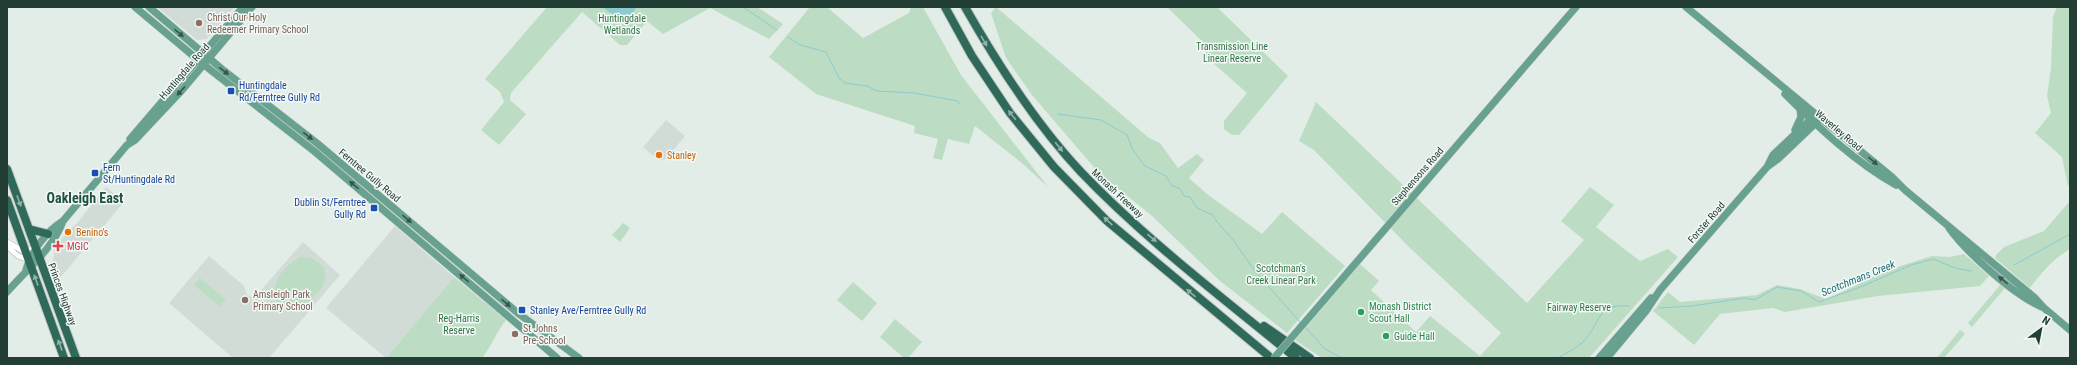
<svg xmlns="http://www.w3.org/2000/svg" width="2077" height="365" font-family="'Roboto Condensed',sans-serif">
<rect width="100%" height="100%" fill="#e3ede8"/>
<path fill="#d1dcd7" d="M157 7H235L207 39 197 40Z
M666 120 685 136 666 159 658 160 643 147Z
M106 187 124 202 60 278 53 260 55 245 77 223Z
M395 226 454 277 386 358 326 308Z
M303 242 340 275 269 358H233L169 303 209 256 244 286 247 295 254 298Z"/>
<path fill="#bcddc3" d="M547 7H757L783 24 769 39 710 8 663 34 647 21 627 45H620L582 12 511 93 510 100 526 114 499 145 481 130 504 102 500 92 485 79Z
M810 7H827L863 38 909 13 911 7H923L961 75 1048 187 1023 164 975 126 969 144 948 139 942 160 933 158 938 139 914 133 915 126 816 94 769 57Z
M996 7 1149 138 1160 143 1178 168 1197 154 1204 160 1189 178 1207 194 1262 234 1282 212 1345 266 1287 333 1220 281 1152 216 1098 172 1032 95 1006 58 991 13Z
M1167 7H1217L1288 76 1239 135H1232L1224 129V121L1247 93 1204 55 1209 48Z
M2057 7H2070V184L2068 186 2062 157 2035 133 2051 113 2047 96 2051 68 2053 17Z
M1316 102 1527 303 1584 240 1561 221 1590 187 1614 205 1596 227 1640 261 1668 249 1678 257 1589 358H1322L1295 340 1360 264 1379 281 1371 290 1416 332 1430 316 1480 356 1501 333 1409 247 1314 150 1299 141Z
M2070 201V249C2053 259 2042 272 2030 288L1995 258 1996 255 2004 247 2044 231Z
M623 223 630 228 620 242 612 235Z
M1964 254 1989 276 1980 286 1878 296 1785 312 1773 308 1720 314 1694 345 1653 311 1668 292 1680 302 1757 295 1777 285 1800 289 1826 299 1891 269 1932 256 1950 257Z
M300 257 312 258 324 267C324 271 326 276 325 279 324 286 319 291 315 295 302 310 292 313 276 301 271 280 283 268 300 257Z
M454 277 506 320C497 331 492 346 482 358H386Z
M200 278 226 300 220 307 194 285Z
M853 282 877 303 862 321 837 300Z
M2001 284 2005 288 1972 327 1968 323Z
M895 319 922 342 908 358H904L880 337Z
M1960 330 1965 334 1944 358H1937Z"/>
<path fill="#8ccad0" d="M602 7H637L632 14 623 18 615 16Z"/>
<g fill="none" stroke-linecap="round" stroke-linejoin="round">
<path stroke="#8ccad0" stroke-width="1" d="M743 7 777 30
M788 37 800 45 826 52 839 78 845 83 867 86 877 91 914 93 958 101 959 104
M1058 114 1101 120 1127 135 1133 150 1145 166 1166 176 1171 185 1180 189 1184 196 1190 197 1197 208 1213 215 1217 222 1234 241 1254 270 1300 322
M2014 265 2070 234
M1659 308 1692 306 1744 298 1755 300 1777 287 1801 291 1819 302 1863 286 1911 265 1933 259 1955 268 1971 271
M1305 327 1325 349 1342 358
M1558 358C1566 353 1575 349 1582 343 1602 324 1594 303 1629 306"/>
<g stroke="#a6b5af" stroke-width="6">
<path id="minor" d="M7 242 23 251 36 249
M7 246 18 256 29 260"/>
</g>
<g stroke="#c1c9c6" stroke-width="8">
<path id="major" d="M135 7 203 64 314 151 557 358
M149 7 223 70 318 144 519 314 579 358
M1686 7 1892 177 1905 190 2035 298 2044 308 2070 330
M1785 94C1818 127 1855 162 1896 185
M1795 130 1801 117 1800 109
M130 139 243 7
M1768 165 1773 155 1814 116
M1949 228C1967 253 2014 295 2042 307
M26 270C31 251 47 231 63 221L127 145 135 140 183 89 252 7
M7 292C26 270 53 249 63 221
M1324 300 1576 7
M1599 358 1651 298
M1607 358 1646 311 1660 290 1767 167 1778 159 1821 118"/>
</g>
<g stroke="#c1c9c6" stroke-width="10">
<path id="highway" d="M945 7 972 56 1010 113 1054 167 1107 221 1271 358
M965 7C998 65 1035 123 1081 172 1146 240 1223 298 1296 358
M7 169 76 358
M7 200 64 358
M29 229 48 234
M1264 326 1310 358"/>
</g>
<use href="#minor" stroke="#fff" stroke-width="5"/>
<use href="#major" stroke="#68a190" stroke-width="7"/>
<use href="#highway" stroke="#2f695a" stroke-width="8"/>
<g stroke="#c1c9c6" stroke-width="8" stroke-linecap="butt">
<path id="major-bridge" d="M1274 358 1324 300"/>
</g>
<use href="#major-bridge" stroke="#68a190" stroke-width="7"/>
</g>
<defs><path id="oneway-solid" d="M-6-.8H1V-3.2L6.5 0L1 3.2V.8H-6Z"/></defs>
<g fill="#34574c">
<use href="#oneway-solid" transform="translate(179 33) rotate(41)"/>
<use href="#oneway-solid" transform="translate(224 71) rotate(38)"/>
<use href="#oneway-solid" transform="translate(181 91) rotate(132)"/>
<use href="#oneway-solid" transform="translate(308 136) rotate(38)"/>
<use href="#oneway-solid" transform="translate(1873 161) rotate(40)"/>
<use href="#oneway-solid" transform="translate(354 185) rotate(-140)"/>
<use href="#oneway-solid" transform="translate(407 219) rotate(40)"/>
<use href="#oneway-solid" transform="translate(464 278) rotate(-140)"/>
<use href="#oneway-solid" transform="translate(2003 280) rotate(-141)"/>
<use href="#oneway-solid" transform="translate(506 303) rotate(41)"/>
</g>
<g fill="#92b1a8">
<use href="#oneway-solid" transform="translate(984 41) rotate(60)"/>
<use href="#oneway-solid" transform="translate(1012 115) rotate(-128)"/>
<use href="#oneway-solid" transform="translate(1059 147) rotate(51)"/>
<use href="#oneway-solid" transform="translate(19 201) rotate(70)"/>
<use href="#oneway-solid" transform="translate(1108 221) rotate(-137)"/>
<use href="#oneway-solid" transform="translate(1152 238) rotate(40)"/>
<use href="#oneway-solid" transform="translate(36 280) rotate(-110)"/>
<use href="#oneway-solid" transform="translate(1191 293) rotate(-140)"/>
<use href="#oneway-solid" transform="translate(60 345) rotate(-110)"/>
</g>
<g fill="#8d6e63" stroke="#f4f9f6" stroke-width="1.5">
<circle cx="199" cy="23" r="4"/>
<circle cx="245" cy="300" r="4"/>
<circle cx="515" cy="334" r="4"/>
</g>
<g fill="#1a4fb4" stroke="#f4f9f6" stroke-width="1.5">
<rect x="227" y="87" width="8" height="8" rx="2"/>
<rect x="91" y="169" width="8" height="8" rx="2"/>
<rect x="370" y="204" width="8" height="8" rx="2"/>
<rect x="518" y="306" width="8" height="8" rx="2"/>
</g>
<g fill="#e8710a" stroke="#f4f9f6" stroke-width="1.5">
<circle cx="659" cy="155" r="4"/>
<circle cx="68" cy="232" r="4"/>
</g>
<path fill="#e0444e" stroke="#f4f9f6" stroke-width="1.5" d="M56 240h4v4h4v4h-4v4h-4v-4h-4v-4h4z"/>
<g fill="#2e9e5b" stroke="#f4f9f6" stroke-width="1.5">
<circle cx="1361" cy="312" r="4"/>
<circle cx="1386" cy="336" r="4"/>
</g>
<g text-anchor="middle" stroke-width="3" stroke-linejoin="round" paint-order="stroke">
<g font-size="10" fill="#785e54" stroke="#f4f9f6" text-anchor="start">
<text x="207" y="21">Christ Our Holy<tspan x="207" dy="12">Redeemer Primary School</tspan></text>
<text x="253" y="298">Amsleigh Park<tspan x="253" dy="12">Primary School</tspan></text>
<text x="523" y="332">St Johns<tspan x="523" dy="12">Pre-School</tspan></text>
</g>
<g font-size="10" fill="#2e7445" stroke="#f4f9f6">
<text x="622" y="22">Huntingdale<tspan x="622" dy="12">Wetlands</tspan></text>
<text x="1232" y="50">Transmission Line<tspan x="1232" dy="12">Linear Reserve</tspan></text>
<text x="1281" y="272">Scotchman's<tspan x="1281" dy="12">Creek Linear Park</tspan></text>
<text x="1579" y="311">Fairway Reserve</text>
<text x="459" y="322">Reg-Harris<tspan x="459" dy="12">Reserve</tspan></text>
</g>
<g font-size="10" fill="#233e35" stroke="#f4f9f6">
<text transform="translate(184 71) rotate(-49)" y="4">Huntingdale Road</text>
<text transform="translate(1839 130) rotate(40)" y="4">Waverley Road</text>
<text transform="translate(370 175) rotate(40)" y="4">Ferntree Gully Road</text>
<text transform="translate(1417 176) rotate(-49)" y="4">Stephensons Road</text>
<text transform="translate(1118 193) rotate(43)" y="4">Monash Freeway</text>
<text transform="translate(1706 222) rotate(-49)" y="4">Forster Road</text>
<text transform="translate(63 294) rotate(70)" y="4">Princes Highway</text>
</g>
<g font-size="10" fill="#164399" stroke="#f4f9f6" text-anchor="start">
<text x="239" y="89">Huntingdale<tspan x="239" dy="12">Rd/Ferntree Gully Rd</tspan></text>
<text x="103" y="171">Fern<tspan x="103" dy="12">St/Huntingdale Rd</tspan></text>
<text x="366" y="206" text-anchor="end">Dublin St/Ferntree<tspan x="366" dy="12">Gully Rd</tspan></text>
<text x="530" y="314">Stanley Ave/Ferntree Gully Rd</text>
</g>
<g font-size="10" fill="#c56008" stroke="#f4f9f6" text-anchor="start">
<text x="667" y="159">Stanley</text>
<text x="76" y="236">Benino's</text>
</g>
<g font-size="10" fill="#be3a42" stroke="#f4f9f6" text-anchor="start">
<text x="67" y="250">MGIC</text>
</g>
<g font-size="10" fill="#27864d" stroke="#f4f9f6" text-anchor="start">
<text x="1369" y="310">Monash District<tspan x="1369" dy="12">Scout Hall</tspan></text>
<text x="1394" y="340">Guide Hall</text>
</g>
<g font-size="11" font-style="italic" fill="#1e6f79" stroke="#f4f9f6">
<text transform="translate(1858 278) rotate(-22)" y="4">Scotchmans Creek</text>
</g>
<g font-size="14" font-weight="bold" fill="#1f5041" stroke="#f4f9f6">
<text x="85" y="203">Oakleigh East</text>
</g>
</g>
<rect width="2077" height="365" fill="none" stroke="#233e35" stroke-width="16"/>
<g transform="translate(2041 329) rotate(32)" stroke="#f4f9f6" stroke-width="3" paint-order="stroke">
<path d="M0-3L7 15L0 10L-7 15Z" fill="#233e35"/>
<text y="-6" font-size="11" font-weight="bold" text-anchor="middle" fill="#233e35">N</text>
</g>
</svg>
